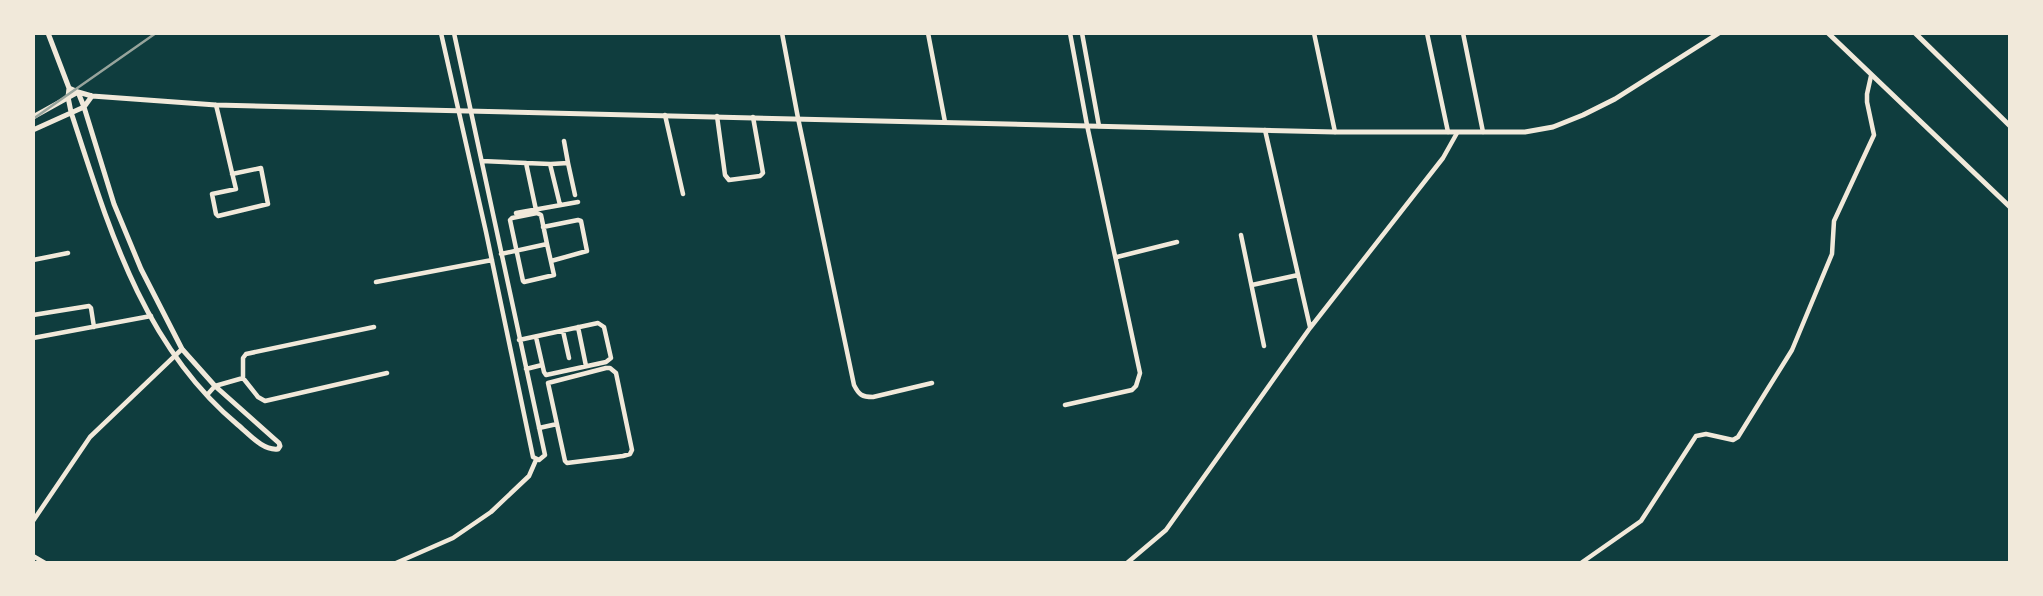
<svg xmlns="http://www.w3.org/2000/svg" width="2043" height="596" font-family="Arial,sans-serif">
<rect width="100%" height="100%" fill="#0f3d3e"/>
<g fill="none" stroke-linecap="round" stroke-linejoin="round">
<path stroke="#f1e9da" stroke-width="4.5" d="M441 33 486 232 533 457 539 460 545 455 454 33
M782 33 798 118 854 385C859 395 862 397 873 397L932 383
M928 33 945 122
M1082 33 1099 126
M1314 33 1335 132
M1427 33 1448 132
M1463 33 1483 132
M216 105C223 133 229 161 236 189L212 194 216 214 218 216 268 204 261 168 232 174
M665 115 683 194
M717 116 725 175 729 180 760 176 763 173 753 117
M1265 130 1310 327
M482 161 550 164 560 205
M526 163 536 210
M568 163 575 195
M551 164 568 163 564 141
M516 213 578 202
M543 227 578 220 581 221 587 251 551 261
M1241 235 1264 346
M501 254 547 244 541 215 537 213 512 218 510 220 523 281 524 282 554 275 547 244
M1117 257 1177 242
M33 260 68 253
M376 282 492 260
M1252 285 1298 275
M33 315 89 306 91 308 94 327
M578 327 586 366
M563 331 569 358
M33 338 151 316
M519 340 598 323 604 327 611 358 606 362 546 375 544 372 536 337
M606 368H610L616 373 632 450 630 454 623 456 567 463 565 461 548 383Z
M526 369 542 365
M243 378V358L246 354 374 327
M207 395 215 386 243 378 258 397 265 401 387 373
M1065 405 1132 390 1136 386 1140 373 1087 125 1070 33
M539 428 557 424
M33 521 90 437 182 349
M33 556 45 563
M396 563 453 538 491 512 529 476 536 460
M1127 563 1166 530 1310 328 1443 158 1457 133
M1581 563 1641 521 1696 436 1706 434 1733 440 1738 437 1792 350 1832 254 1834 221 1874 135 1867 102V94L1871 76"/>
<path stroke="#f1e9da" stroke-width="5" d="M48 33 69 88 68 97 71 112C108 225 142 345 238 425 249 434 263 451 278 449L280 446 279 443 215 386 182 349 141 269 114 204 84 107 78 92 69 88
M1828 33 2010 207
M1915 33 2010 126
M33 117 78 92 92 96 216 105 1335 132H1525L1553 127 1583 115 1615 99 1719 33
M33 130 84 107 92 96"/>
<path stroke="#97a49c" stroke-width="2.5" d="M33 119 156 33"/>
</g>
<rect width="2043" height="596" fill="none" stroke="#f1e9da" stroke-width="70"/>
</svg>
